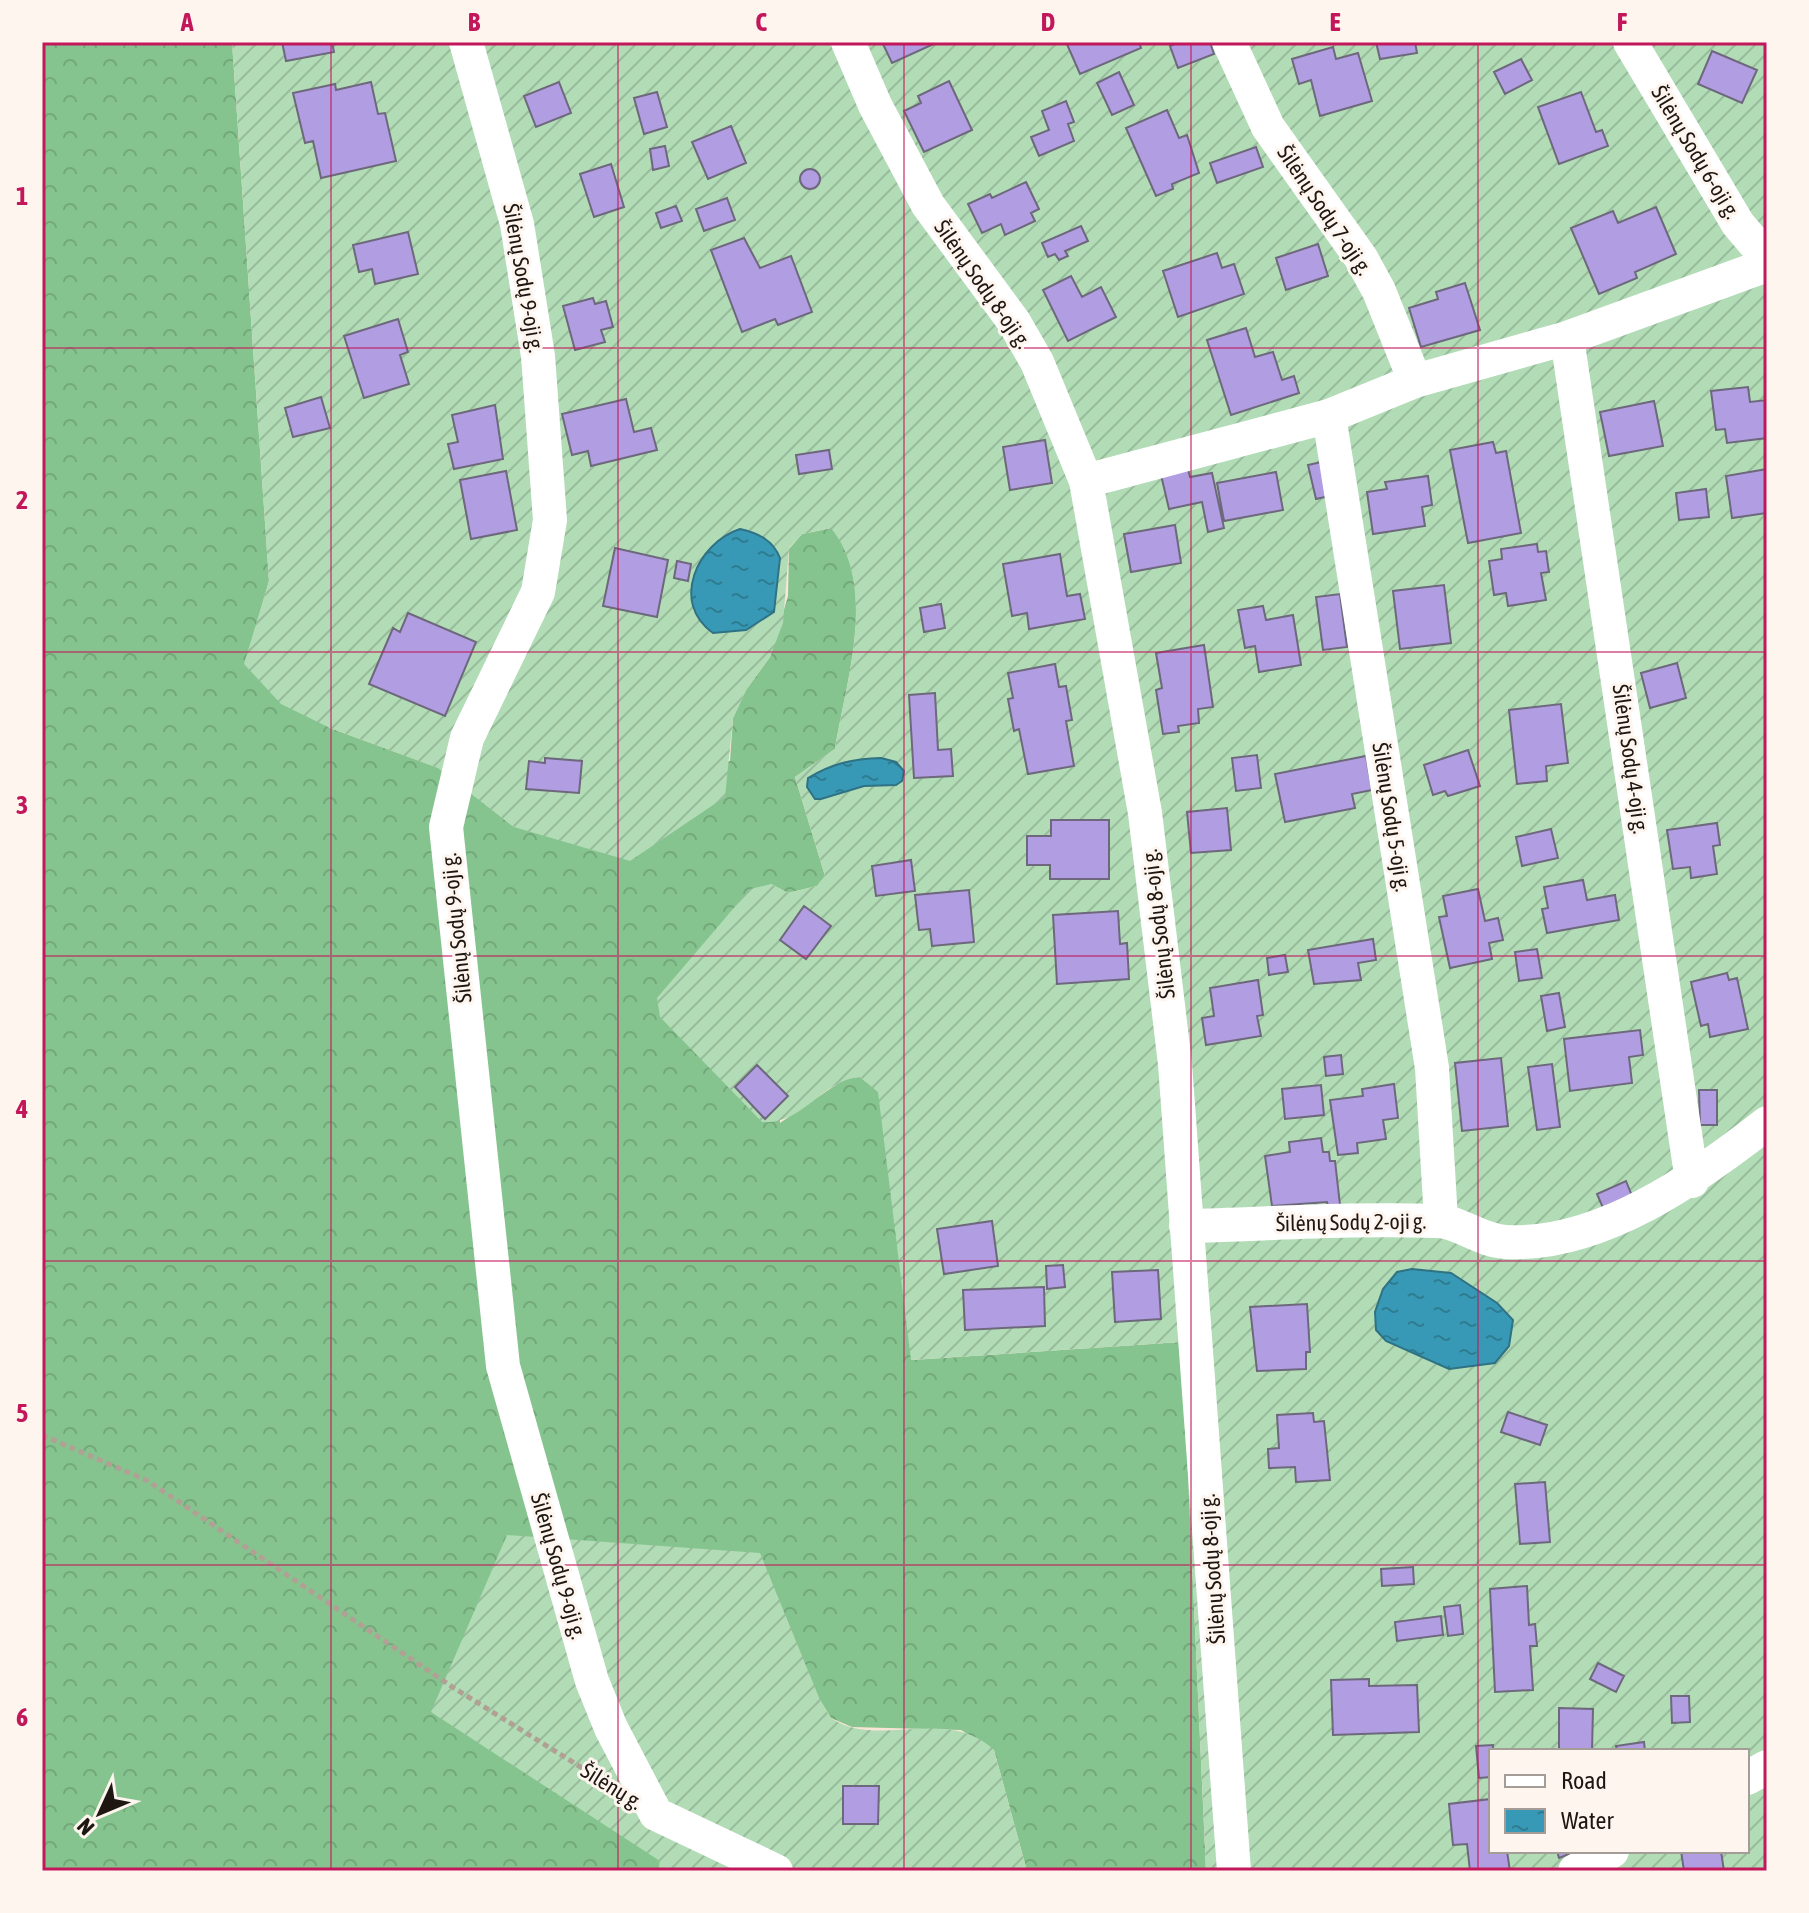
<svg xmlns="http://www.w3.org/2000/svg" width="1809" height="1913" font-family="'Asap Condensed',sans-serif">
<defs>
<pattern id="forest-crowns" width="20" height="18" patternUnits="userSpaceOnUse" patternTransform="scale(2)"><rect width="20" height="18" fill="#86c48f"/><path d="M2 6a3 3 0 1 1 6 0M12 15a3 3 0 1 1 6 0" fill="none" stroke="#73a87a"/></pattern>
<pattern id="garden-furrows" width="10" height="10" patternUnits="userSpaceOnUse" patternTransform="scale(2)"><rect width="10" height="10" fill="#b1dcb6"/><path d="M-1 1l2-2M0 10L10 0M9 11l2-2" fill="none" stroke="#98bc9b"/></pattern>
<pattern id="water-ripples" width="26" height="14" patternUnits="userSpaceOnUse" patternTransform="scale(2)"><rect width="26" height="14" fill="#3799b5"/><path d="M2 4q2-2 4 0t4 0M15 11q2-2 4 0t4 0" fill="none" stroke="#2e7c92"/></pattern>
</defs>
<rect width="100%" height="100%" fill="#fbe5d6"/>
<path fill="url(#forest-crowns)" d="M42 42H232L269 581 245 664 330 728 439 768 514 827 730 761 733 718 746 690 770 657 788 596 789 549 802 534 832 528C878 587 846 681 835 749L795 777 825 876 817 886 788 893 771 884 780 1123 846 1078 860 1077 879 1092 912 1360 1182 1342 1206 1871H1027L994 1750 961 1730 852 1727 831 1718 820 1700 660 1861 659 1871H42Z"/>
<path fill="url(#garden-furrows)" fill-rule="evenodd" d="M232 42H1767V1871H1206L1182 1342 911 1360 878 1092 860 1077C821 1080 804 1125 762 1122L660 1017 657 998 750 889 771 884 788 893 817 886 825 876 795 777 835 749C846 681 878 586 831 528L802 534 789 548 783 623 770 657 746 690 733 718 725 797 630 861 514 827 438 768 330 728 281 704 244 664 269 581ZM1491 1751H1747V1851H1491Z
M507 1535 760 1553 820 1700C824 1706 828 1716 834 1720 880 1748 948 1706 994 1750L1027 1871H659L660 1861 431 1712Z"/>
<path fill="url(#water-ripples)" stroke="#2f7284" stroke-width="2" d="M740 529C758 533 773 540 780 558L774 612 746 630 713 633C670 603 697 543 740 529Z
M881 758 896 762 904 771 902 781 896 785 864 786 821 799H815L807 787 808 778C833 763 853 759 881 758Z
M1412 1269 1451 1273 1497 1303 1513 1320 1509 1346 1495 1363 1449 1369 1386 1341 1376 1330 1375 1312 1383 1289 1397 1272Z"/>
<path fill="#b19de1" stroke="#6d687c" stroke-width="2" d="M282 42H332L334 52 286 61Z
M882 42H938L892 63Z
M1066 42H1139L1141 48 1080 74Z
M1180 42H1210L1214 54 1178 68 1170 46Z
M1376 42H1415L1417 53 1380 59Z
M1333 47 1336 59 1358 53 1372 101 1320 116 1311 80 1299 84 1292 59Z
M1712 51 1757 70 1742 103 1698 84Z
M1521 59 1532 80 1505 94 1494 72Z
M1119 72 1134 105 1112 115 1097 83Z
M949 81 972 130 924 152 904 111 921 103 918 96Z
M371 82 378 114 385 113 396 161 321 178 313 141 305 143 293 93 335 84 336 90Z
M559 82 571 113 536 127 524 96Z
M657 92 667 127 644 134 634 98Z
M1581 92 1596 132 1602 130 1608 146 1559 164 1538 107Z
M1066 101 1074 122 1068 124 1074 141 1039 156 1031 137 1049 130 1042 111Z
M1167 110 1179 138 1187 135 1199 173 1172 184 1173 189 1156 196 1126 128Z
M731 126 746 163 708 179 692 142Z
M665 146 669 166 653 170 650 149Z
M1256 147 1263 167 1217 183 1210 163Z
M611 164 624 207 594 217 580 174Z
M800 179a10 10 0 1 1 20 0a10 10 0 1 1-20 0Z
M1026 182 1039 209 1031 213 1035 221 1005 235 1001 224 982 233 968 204 990 194 992 198Z
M727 198 735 220 704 231 696 209Z
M676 206 682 221 661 228 656 213Z
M1656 207 1676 254 1635 272 1637 278 1599 294 1571 228 1613 211 1618 223Z
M1081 226 1088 241 1065 251 1068 256 1059 260 1055 254 1048 257 1042 243Z
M408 232 418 274 375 284 372 269 359 272 353 245Z
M744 238 760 268 791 256 812 312 778 325 775 319 742 332 711 250Z
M1318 244 1328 276 1286 290 1276 258Z
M1217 253 1222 268 1234 264 1244 294 1178 317 1163 271Z
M1071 276 1082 297 1101 287 1116 317 1068 341 1043 290Z
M1465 283 1480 330 1421 347 1409 308 1438 299 1436 292Z
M593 298 595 304 606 301 613 327 601 330 605 342 575 350 563 306Z
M398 319 408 352 400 355 409 384 364 398 344 336Z
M1246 328 1255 357 1273 352 1282 380 1294 376 1299 393 1231 415 1207 340Z
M1748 387 1750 402 1767 400V438L1727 443 1725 429 1716 430 1711 391Z
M321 397 330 428 293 437 285 408Z
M626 399 634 432 651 428 657 450 591 466 588 451 572 455 562 414Z
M1654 401 1663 446 1609 456 1600 412Z
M495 405 503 459 454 469 448 444 458 442 452 415Z
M1045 440 1052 483 1010 490 1003 447Z
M1493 442 1496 453 1506 451 1521 533 1468 543 1450 450Z
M829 450 832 469 799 474 796 455Z
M1326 461 1334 495 1316 499 1308 465Z
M1188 469 1190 477 1212 473 1224 528 1208 532 1202 502 1169 509 1161 475Z
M1767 469V513L1732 518 1726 476Z
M506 471 517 530 471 539 460 480Z
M1276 472 1283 510 1224 521 1217 483Z
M1428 476 1432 505 1422 507 1425 526 1373 534 1367 492 1387 489 1385 482Z
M1706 489 1709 517 1679 520 1676 493Z
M1175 525 1181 563 1131 572 1124 534Z
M1537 544 1538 552 1546 551 1549 572 1541 573 1546 600 1508 606 1506 593 1494 595 1489 561 1502 559 1501 549Z
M615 548 668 560 657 617 603 606Z
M1060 554 1067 596 1080 594 1085 619 1029 629 1027 613 1012 616 1003 564Z
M677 561 691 564 688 581 674 578Z
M1444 585 1451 643 1400 649 1393 591Z
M1340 594 1347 647 1323 650 1316 597Z
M941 604 945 628 924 632 920 608Z
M1263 606 1266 620 1293 615 1301 665 1259 672 1255 646 1245 648 1238 610Z
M408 613 476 642 445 716 369 684 393 628 400 632Z
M1204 645 1213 707 1198 709 1199 723 1178 726 1179 732 1163 734 1156 690 1162 688 1156 653Z
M1677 663 1686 698 1650 708 1641 673Z
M1055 664 1059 687 1066 686 1072 720 1066 721 1074 766 1028 774 1019 729 1014 731 1008 699 1013 698 1008 673Z
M935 693 938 750 951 749 953 776 914 778 909 695Z
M1561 704 1568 763 1546 766 1547 781 1517 784 1509 710Z
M1468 750 1480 786 1448 796 1445 791 1433 795 1424 765Z
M1257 755 1261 788 1236 791 1232 758Z
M1366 756 1372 790 1352 794 1355 808 1285 822 1275 774Z
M545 758 582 761 579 793 526 789 529 761 545 763Z
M1227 808 1231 850 1191 853 1187 812Z
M1051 820H1109V879H1050V865H1027V836H1051Z
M1717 823 1720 845 1713 846 1717 874 1691 878 1690 867 1673 869 1667 830Z
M1551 829 1558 858 1522 866 1516 837Z
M911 860 915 891 876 896 872 866Z
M1583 880 1587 900 1615 895 1619 920 1547 933 1542 909 1548 908 1544 887Z
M1478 889 1485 921 1498 918 1503 940 1489 943 1492 959 1450 968 1439 917 1447 916 1443 896Z
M969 890 974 942 932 946 930 929 919 930 915 895Z
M804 906 831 926 806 959 780 940Z
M1118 911 1120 944 1127 943 1129 979 1057 984 1053 915Z
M1373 939 1376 960 1358 963 1361 980 1314 984 1308 950Z
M1537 949 1542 978 1519 981 1515 952Z
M1285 955 1288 972 1269 975 1267 958Z
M1727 973 1729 980 1737 978 1748 1029 1710 1037 1708 1024 1701 1026 1691 982Z
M1258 980 1263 1015 1257 1016 1261 1036 1206 1045 1202 1018 1214 1016 1210 988Z
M1559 993 1565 1027 1547 1031 1541 996Z
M1640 1030 1643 1055 1629 1057 1632 1083 1570 1091 1564 1039Z
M1341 1055 1343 1074 1326 1076 1324 1057Z
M1501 1058 1508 1126 1462 1131 1455 1063Z
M1552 1064 1560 1127 1537 1130 1528 1067Z
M757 1065 788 1096 765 1119 735 1087Z
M1394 1084 1398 1118 1383 1120 1386 1139 1357 1143 1358 1153 1338 1155 1330 1100 1363 1096 1362 1089Z
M1321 1085 1324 1115 1285 1119 1282 1089Z
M1699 1090H1717V1125H1700Z
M1321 1138 1323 1152H1329L1330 1161H1335L1340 1205 1328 1206 1327 1202 1272 1206 1265 1156 1290 1152 1289 1142Z
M1626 1181 1632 1196 1603 1208 1597 1194Z
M992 1221 998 1266 944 1274 937 1229Z
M1063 1265 1065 1287 1047 1289 1046 1266Z
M1158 1270 1161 1319 1115 1322 1112 1272Z
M1044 1287 1045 1326 965 1330 963 1290Z
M1307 1304 1310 1352H1306V1369L1257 1371 1250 1307Z
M1508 1412 1547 1425 1540 1445 1501 1432Z
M1313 1413 1314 1422 1324 1421 1330 1480 1296 1482 1295 1467 1269 1468 1268 1449 1279 1448 1277 1415Z
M1545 1482 1550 1542 1520 1544 1515 1484Z
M1413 1567 1414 1584 1382 1586 1381 1569Z
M1527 1586 1529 1625 1535 1624 1537 1646H1530L1533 1690 1495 1692 1490 1589Z
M1460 1605 1463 1634 1448 1636 1444 1607Z
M1441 1616 1443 1635 1397 1641 1395 1622Z
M1598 1663 1624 1676 1616 1692 1590 1679Z
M1369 1679V1686L1417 1685 1419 1732 1333 1735 1331 1680Z
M1671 1696H1689L1690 1722 1672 1723Z
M1559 1708 1593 1709 1592 1751H1559Z
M1644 1742 1645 1751H1617L1616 1746Z
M1493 1745 1491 1777 1479 1778 1476 1746Z
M843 1786H879L878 1824H843Z
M1491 1799V1851H1507L1510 1871H1470L1467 1844 1453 1845 1449 1804Z
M1557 1851H1577L1559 1858Z
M1681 1851H1721L1724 1871H1684Z"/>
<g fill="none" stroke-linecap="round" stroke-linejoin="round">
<path stroke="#b1a094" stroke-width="5" stroke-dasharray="6 4" stroke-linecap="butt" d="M42 1435 148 1481 454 1688 595 1776"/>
<path stroke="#fff" stroke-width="34" d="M466 42 517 224 538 356 550 520 538 592 467 738 446 827 503 1366 592 1681 611 1728 656 1814 776 1871
M848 42 875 105 928 205 1014 322 1037 362 1086 481 1145 813 1175 1064 1234 1871
M1229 42 1268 127 1361 258 1379 291 1415 381
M1630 42 1738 224 1767 258
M1567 338 1692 1181
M1329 416 1432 1068 1441 1220
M1086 481 1329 416 1415 381 1567 338 1767 265
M1186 1226C1269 1224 1354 1218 1437 1221 1459 1221 1480 1241 1506 1242 1600 1247 1697 1178 1767 1123
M1747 1778 1767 1767
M1575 1871 1612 1851"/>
</g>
<path fill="none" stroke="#c2185b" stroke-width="2" stroke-opacity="0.55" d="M331 42V1871M618 42V1871M904 42V1871M1191 42V1871M1478 42V1871M42 348H1767M42 652H1767M42 956H1767M42 1261H1767M42 1565H1767"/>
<g text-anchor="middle" stroke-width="6" stroke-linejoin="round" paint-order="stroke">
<g font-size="22" fill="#1d1611" stroke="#fef5ef">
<text transform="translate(1696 152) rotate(59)" y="8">Šilėnų Sodų 6-oji g.</text>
<text transform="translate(1325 210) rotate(56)" y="8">Šilėnų Sodų 7-oji g.</text>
<text transform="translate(524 278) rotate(80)" y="8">Šilėnų Sodų 9-oji g.</text>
<text transform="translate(983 284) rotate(55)" y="8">Šilėnų Sodų 8-oji g.</text>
<text transform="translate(1631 759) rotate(82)" y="8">Šilėnų Sodų 4-oji g.</text>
<text transform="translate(1392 817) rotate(81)" y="8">Šilėnų Sodų 5-oji g.</text>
<text transform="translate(1158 924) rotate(-97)" y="8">Šilėnų Sodų 8-oji g.</text>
<text transform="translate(456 928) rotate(-96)" y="8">Šilėnų Sodų 9-oji g.</text>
<text transform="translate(1351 1222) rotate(-1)" y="8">Šilėnų Sodų 2-oji g.</text>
<text transform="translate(559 1566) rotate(74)" y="8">Šilėnų Sodų 9-oji g.</text>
<text transform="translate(1212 1569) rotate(-94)" y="8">Šilėnų Sodų 8-oji g.</text>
<text transform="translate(612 1786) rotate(32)" y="8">Šilėnų g.</text>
</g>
</g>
<rect width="1809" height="1913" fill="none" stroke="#fef5ef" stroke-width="88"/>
<rect x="1489" y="1749" width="260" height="104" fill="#fef5ef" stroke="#a49c96" stroke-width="2"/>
<rect x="1505" y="1775" width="40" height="12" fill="#ffffff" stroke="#a49c96" stroke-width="2"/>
<text x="1561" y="1789" font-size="24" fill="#1d1611">Road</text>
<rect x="1505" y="1809" width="40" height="24" fill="url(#water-ripples)" stroke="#a49c96" stroke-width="2"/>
<text x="1561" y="1829" font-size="24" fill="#1d1611">Water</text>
<g transform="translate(100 1813) rotate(226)" stroke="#fef5ef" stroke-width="6" paint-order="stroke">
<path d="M0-6L14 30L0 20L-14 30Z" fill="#1d1611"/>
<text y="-12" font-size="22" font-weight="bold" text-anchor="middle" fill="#1d1611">N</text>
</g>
<rect x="44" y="44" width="1721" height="1825" fill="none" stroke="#c2185b" stroke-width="3"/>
<g font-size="26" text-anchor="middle" font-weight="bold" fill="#c2185b">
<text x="187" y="31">A</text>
<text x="474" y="31">B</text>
<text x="761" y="31">C</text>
<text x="1048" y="31">D</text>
<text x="1335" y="31">E</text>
<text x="1622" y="31">F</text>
<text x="22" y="205">1</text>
<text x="22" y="509">2</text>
<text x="22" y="814">3</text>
<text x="22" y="1118">4</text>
<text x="22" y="1422">5</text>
<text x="22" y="1726">6</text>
</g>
</svg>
